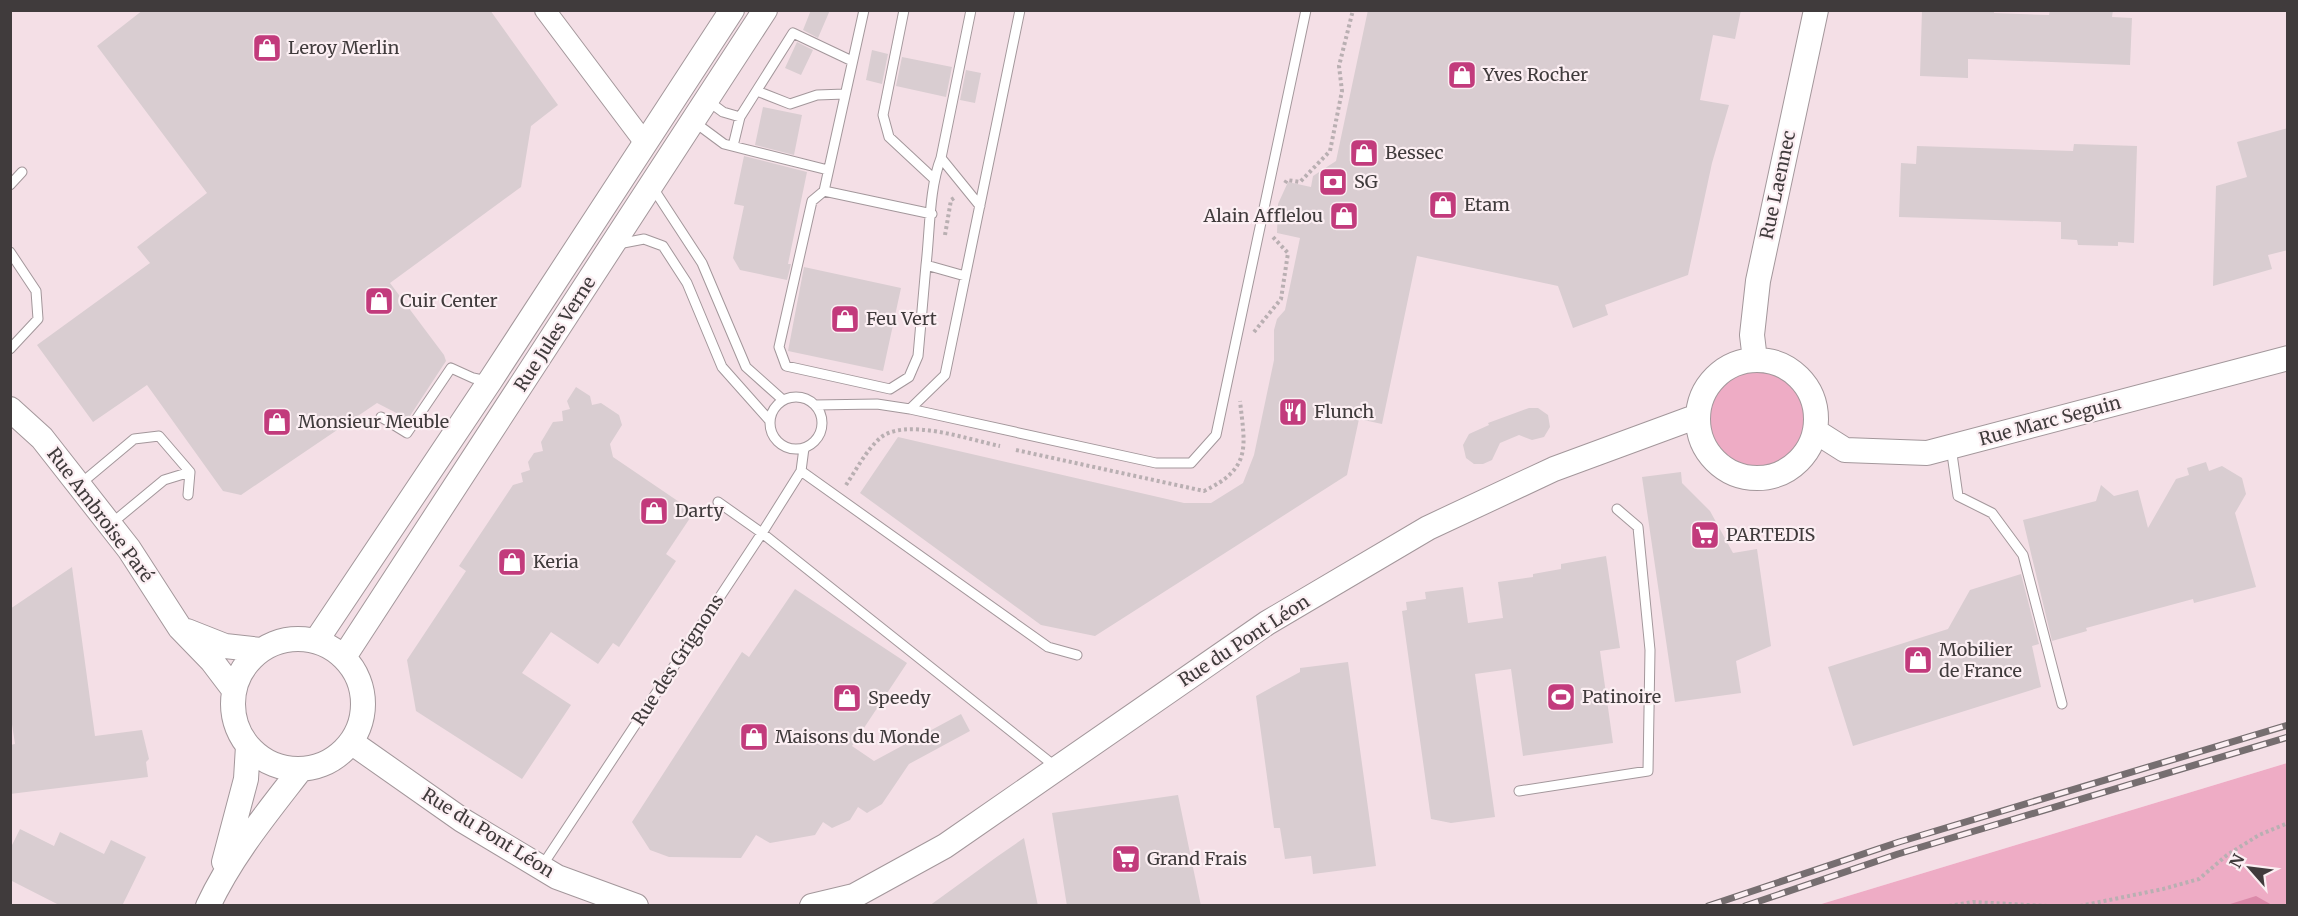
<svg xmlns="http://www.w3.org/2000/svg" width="2298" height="916" font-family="Merriweather,serif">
<rect width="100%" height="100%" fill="#fceff3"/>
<path fill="#f4dfe6" d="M10 11H2287V763L1818 905H11Z"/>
<path fill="#eeacc5" d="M1708 419a48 48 0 1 1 96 0a48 48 0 1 1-96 0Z
M2287 763V905H1818Z"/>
<path fill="#db89a9" d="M2256 896 2272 905H2227Z"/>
<path fill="#d9cdd1" d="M143 10H490L558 105 531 126 521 187 390 283 444 355 446 361 408 419 377 403 241 495 223 491 147 385 93 422 37 345 150 263 137 247 207 193 97 46Z
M811 10H830L818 38 803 30Z
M1368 10H1741L1735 39 1713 35 1700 100 1729 105 1712 163 1688 275 1605 305 1608 315 1573 328 1558 286 1417 256 1382 424 1359 419 1347 475 1095 636 1041 625 860 493 898 437 1184 503H1211L1243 483 1254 455 1274 360V330L1277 319 1285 310 1300 238 1277 233 1278 204 1288 182 1311 187 1313 176 1336 161Z
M1922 10H1994V13L2049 15 2050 10H2113L2112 17 2132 18 2130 65 1968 59V78L1920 76Z
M797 42 813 50 801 75 785 68Z
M872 50 888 54 882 84 866 80Z
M902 57 952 67 946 97 896 86Z
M966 70 981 73 975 103 960 100Z
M763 107 802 115 794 155 755 145Z
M2288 128V250L2268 255 2272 269 2213 286 2216 186 2247 177 2237 142Z
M2074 144 2137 146 2134 243 2118 242V246L2078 245 2077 240 2061 239V222L1899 217 1901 163 1916 164 1917 146 2073 151Z
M744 156 807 172 788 264H791L787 280 740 270 733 258 744 206 734 204Z
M804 267 901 288 883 371 788 351Z
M576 387 590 396 592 405 601 403 619 415 622 425 610 444 613 457 694 512 666 554 676 561 619 647 613 643 598 664 551 632 522 673 571 705 522 779 416 711 407 660 466 571 459 566 513 485 523 482 521 473 530 470 528 462 534 453 543 451 541 442 553 422 563 421 562 411 570 409 567 401Z
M1529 408H1538L1548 415 1550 427 1544 437 1532 440 1519 435 1500 443 1492 460 1483 464H1474L1466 458 1463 445 1469 434 1489 425 1488 423Z
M2206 462 2209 471 2222 466 2242 478 2246 494 2235 513 2256 587 2194 603 2193 599 2086 628 2087 631 2052 641 2023 520 2096 501 2101 485 2114 496 2138 490 2148 528 2176 479 2189 475 2187 468Z
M1681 472 1682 483 1710 511 1733 553 1757 549 1771 646 1736 661 1741 693 1675 702 1642 477Z
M1606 556 1620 648 1600 651 1613 743 1523 756 1511 669 1475 674 1495 817 1451 823 1431 819 1402 611 1407 610 1406 602 1426 599 1425 592 1463 587 1468 623 1503 618 1498 582 1533 577V574L1561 569V564Z
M72 567 95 736 142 730 149 759 146 762 148 777 10 794V745L15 744 10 711V609Z
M2021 574 2039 644 2032 646 2041 687 1853 746 1828 667 1948 629 1970 590Z
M795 589 907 663 852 746 874 761 961 714 970 731 909 764 882 804 867 813 858 807 850 820 832 828 823 822 815 835 770 843 756 835 741 858 669 857 650 850 632 822 742 652 749 657Z
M1348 662 1376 866 1313 874 1311 856 1285 859 1280 828H1274L1256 696 1300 672V668Z
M1178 795 1201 906H1067L1052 813Z
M20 829 54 846 60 832 104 854 111 840 146 857 122 906H61L10 880 11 847Z
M1024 838 1038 906H929L998 856Z"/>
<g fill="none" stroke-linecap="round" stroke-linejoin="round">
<g stroke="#a3979b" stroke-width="11">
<path id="service" d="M864 10 824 191 932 214
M904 10 883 115 889 137 933 178
M971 10 941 158 980 206
M757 91 790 104 817 95 845 94
M708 101 723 112 740 117
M693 121 724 144 828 170
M733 146 740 117 793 33 852 61
M941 158C929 188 930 232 926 265L965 276
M10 185 22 172
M653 188 702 263 746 367 783 400
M824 191 812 201 779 347 786 366 890 389 909 377 918 356 926 265
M618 244 644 239 663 246 687 283 722 367 770 421
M10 252 36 291 38 319 10 349
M770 423a26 26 0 1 1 52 0a26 26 0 1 1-52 0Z
M815 405 877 404 910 409 945 375 1020 10
M910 409 1156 463H1191L1216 435 1306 10
M381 417 407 433 451 368 473 378 487 381
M1951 447 1958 496 1992 513 2023 555 2062 704
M801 471 1048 647 1077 655
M79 485 134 439 159 436 190 472 188 495
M718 502 762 533 1056 767
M112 523 164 480 190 472
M1519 791 1648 771 1650 650 1638 527 1617 509
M542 866 762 533 801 471 804 448"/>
</g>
<g stroke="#a3979b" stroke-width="22">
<path id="minor" d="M545 10 645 143"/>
</g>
<g stroke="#a3979b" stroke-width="26">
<path id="tertiary" d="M1755 360 1752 335 1758 281 1816 10
M1698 419a59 59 0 1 1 118 0a59 59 0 1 1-118 0Z
M10 409 42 438 129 549 180 628 212 661 234 690
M1815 431 1845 450 1927 453 2288 358
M187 631 225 646 261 650
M233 704a65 65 0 1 1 130 0a65 65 0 1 1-130 0Z
M316 641 490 381 732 10
M344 657 765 10
M351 742 462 820 557 877 636 906
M224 862 246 779 248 746
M208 906C232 855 267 813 301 769
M812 906 854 896 945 846 1267 623 1428 528 1554 469 1698 416"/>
</g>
<path stroke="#b9afb2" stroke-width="4" stroke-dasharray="3 3" stroke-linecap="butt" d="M1285 183 1287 180 1300 182 1330 151 1342 91 1339 66 1353 10
M945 235 951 200 954 198
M1254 332 1281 299 1288 253 1272 236
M1016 450 1204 491C1252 468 1245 447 1240 401
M846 485C856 470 866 451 879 439 904 416 969 440 1000 446
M1949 906 1973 902 2047 906
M2080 906 2163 889 2199 879 2227 855 2259 835 2288 823"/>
<use href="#service" stroke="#fff" stroke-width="9"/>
<use href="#minor" stroke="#fff" stroke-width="20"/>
<use href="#tertiary" stroke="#fff" stroke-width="24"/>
<g stroke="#766e70" stroke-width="7">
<path id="rail" d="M1708 906 1899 842 2288 725
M1745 906 1898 854 2288 737"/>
</g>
<use href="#rail" stroke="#fceff3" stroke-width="4.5" stroke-dasharray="14" stroke-linecap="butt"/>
</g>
<defs>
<g id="shop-square" transform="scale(1.5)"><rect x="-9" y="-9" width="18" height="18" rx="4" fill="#c23b7c" stroke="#fceff3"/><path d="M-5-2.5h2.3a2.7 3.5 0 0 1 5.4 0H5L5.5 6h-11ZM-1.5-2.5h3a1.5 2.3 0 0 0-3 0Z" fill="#fff"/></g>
<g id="bank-square" transform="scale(1.5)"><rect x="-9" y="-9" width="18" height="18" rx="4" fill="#c23b7c" stroke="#fceff3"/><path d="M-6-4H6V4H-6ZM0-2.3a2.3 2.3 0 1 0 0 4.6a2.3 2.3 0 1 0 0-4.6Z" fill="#fff"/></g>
<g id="restaurant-square" transform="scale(1.5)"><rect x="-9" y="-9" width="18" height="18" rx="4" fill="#c23b7c" stroke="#fceff3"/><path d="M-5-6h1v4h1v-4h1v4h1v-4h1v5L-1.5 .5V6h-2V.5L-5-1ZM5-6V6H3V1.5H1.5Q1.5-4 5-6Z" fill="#fff"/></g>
<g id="supermarket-square" transform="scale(1.5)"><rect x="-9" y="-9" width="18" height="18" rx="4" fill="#c23b7c" stroke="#fceff3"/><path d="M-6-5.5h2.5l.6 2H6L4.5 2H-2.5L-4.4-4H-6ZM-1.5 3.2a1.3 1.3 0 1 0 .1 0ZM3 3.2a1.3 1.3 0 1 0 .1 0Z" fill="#fff"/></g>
<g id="stadium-square" transform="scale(1.5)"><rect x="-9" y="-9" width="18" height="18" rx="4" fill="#c23b7c" stroke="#fceff3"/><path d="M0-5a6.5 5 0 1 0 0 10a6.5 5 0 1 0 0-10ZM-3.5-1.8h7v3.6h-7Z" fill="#fff"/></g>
</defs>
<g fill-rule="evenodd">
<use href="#shop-square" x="267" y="48"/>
<use href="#shop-square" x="1462" y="75"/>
<use href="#shop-square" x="1364" y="153"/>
<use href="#bank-square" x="1333" y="182"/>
<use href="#shop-square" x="1443" y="205"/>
<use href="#shop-square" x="1344" y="216"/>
<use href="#shop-square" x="379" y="301"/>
<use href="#shop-square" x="845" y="319"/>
<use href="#restaurant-square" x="1293" y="412"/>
<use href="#shop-square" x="277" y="422"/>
<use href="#shop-square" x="654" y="511"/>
<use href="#supermarket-square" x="1705" y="535"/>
<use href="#shop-square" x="512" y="562"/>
<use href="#shop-square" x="1918" y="660"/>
<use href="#stadium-square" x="1561" y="697"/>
<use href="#shop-square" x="847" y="698"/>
<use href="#shop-square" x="754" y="737"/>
<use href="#supermarket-square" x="1126" y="859"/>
</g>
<g text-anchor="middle" stroke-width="4.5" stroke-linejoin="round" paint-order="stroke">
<g font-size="18" fill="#403b3c" stroke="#fceff3" text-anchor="start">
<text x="288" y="54">Leroy Merlin</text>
<text x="1483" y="81">Yves Rocher</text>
<text x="1385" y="159">Bessec</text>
<text x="1354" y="188">SG</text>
<text x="1464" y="211">Etam</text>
<text x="1323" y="222" text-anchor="end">Alain Afflelou</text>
<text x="400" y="307">Cuir Center</text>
<text x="866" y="325">Feu Vert</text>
<text x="1314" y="418">Flunch</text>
<text x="298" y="428">Monsieur Meuble</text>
<text x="675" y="517">Darty</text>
<text x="1726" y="541">PARTEDIS</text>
<text x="533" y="568">Keria</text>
<text x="1939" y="656">Mobilier<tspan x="1939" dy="21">de France</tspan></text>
<text x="1582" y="703">Patinoire</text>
<text x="868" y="704">Speedy</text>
<text x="775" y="743">Maisons du Monde</text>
<text x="1147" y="865">Grand Frais</text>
</g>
<g font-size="18" fill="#403b3c" stroke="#fceff3">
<text transform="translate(1778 185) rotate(-78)" y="6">Rue Laennec</text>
<text transform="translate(555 334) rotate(-57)" y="6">Rue Jules Verne</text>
<text transform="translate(2050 421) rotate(-15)" y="6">Rue Marc Seguin</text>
<text transform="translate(100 515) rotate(53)" y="6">Rue Ambroise Paré</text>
<text transform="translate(1244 641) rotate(-33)" y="6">Rue du Pont Léon</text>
<text transform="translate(678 660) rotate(-57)" y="6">Rue des Grignons</text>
<text transform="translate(488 833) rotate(32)" y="6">Rue du Pont Léon</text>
</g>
</g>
<rect width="2298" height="916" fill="none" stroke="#403b3c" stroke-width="24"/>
<g transform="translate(2250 868) rotate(298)" stroke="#fceff3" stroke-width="4.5" paint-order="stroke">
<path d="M0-4.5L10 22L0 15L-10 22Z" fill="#403b3c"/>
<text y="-9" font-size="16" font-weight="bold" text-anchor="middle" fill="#403b3c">N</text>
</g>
</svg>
